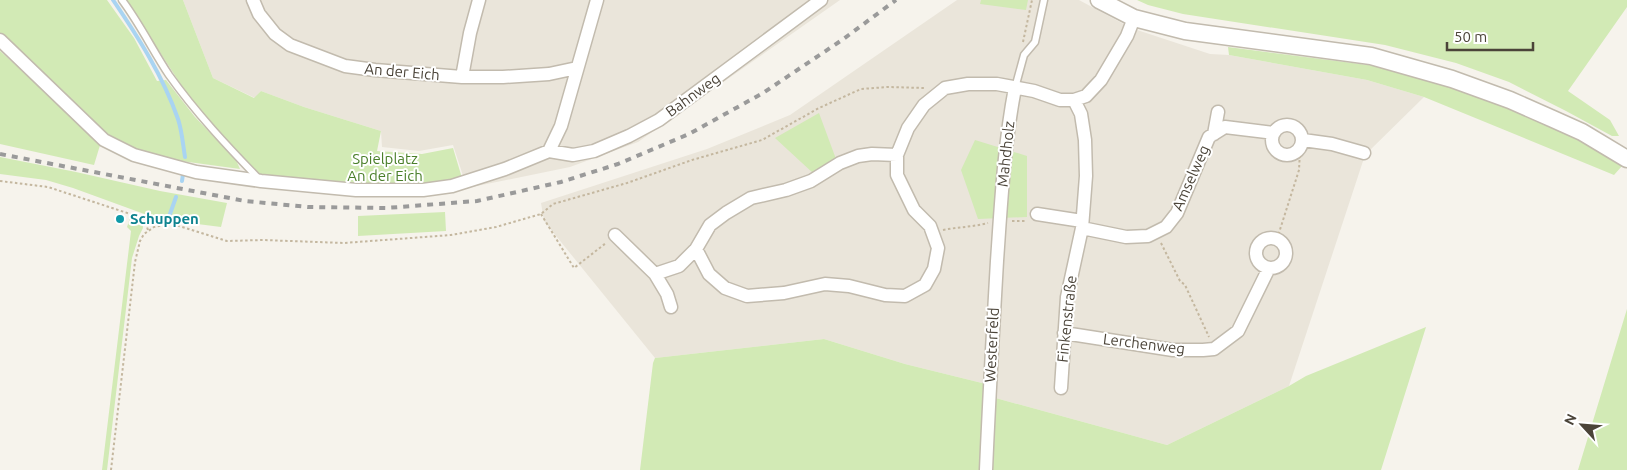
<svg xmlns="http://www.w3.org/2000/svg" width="1627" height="470" font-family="Ubuntu,sans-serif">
<rect width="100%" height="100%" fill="#f6f3ec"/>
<path fill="#eae5da" d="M183 0H840L638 142 570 167 467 188 453 145 419 151 382 147 381 131 304 107 261 91 255 98 213 78Z
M957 0H1079L1131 28 1210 54 1229 55 1367 80 1424 97 1365 155 1289 386 1167 445 992 397 986 384 905 364 824 339 655 358 544 221 541 203 707 149 790 115Z"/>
<path fill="#d2eab5" d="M0 0H107L134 38 157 81 166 80 195 117 236 160 240 169 181 161 144 152 127 147 104 136 0 34Z
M126 0H183L213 78 254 98 261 91 304 107 381 131 377 151 422 154 453 148 462 178 443 183 400 185 292 181 259 175 213 125 185 91Z
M981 0H1028L1026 10 980 4Z
M1137 0H1627V7L1568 91 1610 120 1619 136H1612L1566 111 1509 82 1456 63 1385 45 1183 14 1148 5Z
M1228 47 1376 66 1439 81 1523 112 1568 133 1622 166 1614 175 1424 97 1367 80 1229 55Z
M0 51 101 142 94 165 0 144Z
M819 113 836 159 814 174 775 138Z
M975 140 1027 156V217L978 219 961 170Z
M0 157 76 172 160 191 227 203 221 227 158 219 73 188 46 180 0 174Z
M445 212 446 231 358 236V216Z
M130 218 142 221 143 228 139 236 132 258 107 470H102L131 231 127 227Z
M1627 309V470H1578Z
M1426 327 1381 470H989L992 397 1167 445 1289 386 1306 376Z
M824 339 905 364 986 384 983 470H640L653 363 655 358Z"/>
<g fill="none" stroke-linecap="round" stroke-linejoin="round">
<path stroke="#a9d4f2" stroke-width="4" d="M113 0C138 37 163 76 178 119 182 131 183 145 185 157
M182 181 183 174
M170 214 176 197"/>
<g stroke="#c2bbae" stroke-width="9">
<path id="service" d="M122 0C140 24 153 51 169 75 196 113 228 147 260 180
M1015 88 1024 55 1035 42 1044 0"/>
</g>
<g stroke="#c2bbae" stroke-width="15">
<path id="minor" d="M253 0 259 14 275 34 290 45 345 66 375 70 462 77H503L549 74 577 68
M0 40 104 140 134 155 196 172 261 181 356 190H423L452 186 505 169 549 151 561 126 597 0
M462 77 470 33 479 0
M1272 140a15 15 0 1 1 30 0a15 15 0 1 1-30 0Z
M1214 134 1218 112
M1303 140 1332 144 1364 153
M549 151 573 155 594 151 629 136 659 120 821 0
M897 155 872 154 858 156 840 163 811 181 786 190 751 198 726 213 710 225 696 249 709 274 725 288 747 296 784 293 825 284 849 286 885 295 905 296 925 285 934 269 938 248 930 226 914 210 897 175V155L908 128 924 105 945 88 968 84H997L1034 91 1060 100H1074L1086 96 1101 80 1127 36 1134 18
M1037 214 1082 221
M1082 228 1126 237 1148 236 1166 227 1177 213 1209 137 1225 127 1274 133
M615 235 655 274 679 266 696 249
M1256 253a15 15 0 1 1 30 0a15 15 0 1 1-30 0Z
M655 274 667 294 671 307
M1064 333 1173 350H1203L1214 349 1238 331 1269 268
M1061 388 1067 297 1082 228 1086 176 1085 140 1081 114 1074 100
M986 470C989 400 993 331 997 261 1001 204 1004 145 1015 88"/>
</g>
<g stroke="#c2bbae" stroke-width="19">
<path id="tertiary" d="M1099 0 1134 18 1185 31 1371 56 1452 79 1510 100 1553 119 1582 132 1627 159"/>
</g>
<path stroke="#c4b79f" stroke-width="2" stroke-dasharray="2.5 2.5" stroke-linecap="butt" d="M1023 42 1032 0
M0 181 48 187 164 225
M541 214 574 268 606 243
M144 218 148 230
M1012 221H1027
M943 230C958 227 973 227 988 223
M1277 239 1299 170 1300 151
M1161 243 1180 281 1185 285 1209 337
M111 470 135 262 140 241 144 234 154 227 165 225H176L227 241 263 240 344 243 451 235 496 227 541 214 553 204 627 183 692 160 762 140 819 108 861 89 888 87 925 88"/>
<use href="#service" stroke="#fff" stroke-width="6"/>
<use href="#minor" stroke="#fff" stroke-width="12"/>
<use href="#tertiary" stroke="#fff" stroke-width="16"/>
<path stroke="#9a9a9a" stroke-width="4" stroke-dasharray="6 6" stroke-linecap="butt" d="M0 154 245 201 308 207 386 208 477 201 561 182 618 164 689 134 763 93 842 40 896 0"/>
</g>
<circle fill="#0f9aa8" stroke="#fff" stroke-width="2" cx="120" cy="219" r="5"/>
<g text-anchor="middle" stroke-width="4" stroke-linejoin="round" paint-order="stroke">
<g font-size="15" fill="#4b4439" stroke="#fff">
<text transform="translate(402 72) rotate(5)" y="5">An der Eich</text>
<text transform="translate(693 95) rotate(-36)" y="5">Bahnweg</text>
<text transform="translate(1006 154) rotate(-84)" y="5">Mahdholz</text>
<text transform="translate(1191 178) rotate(-66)" y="5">Amselweg</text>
<text transform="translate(1067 319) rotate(-84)" y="5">Finkenstraße</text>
<text transform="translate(1144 344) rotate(7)" y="5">Lerchenweg</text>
<text transform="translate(992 345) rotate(-87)" y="5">Westerfeld</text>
</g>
<g font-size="15" fill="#4a7f2a" stroke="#fff">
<text x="385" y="164">Spielplatz<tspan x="385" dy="17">An der Eich</tspan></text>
</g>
<g font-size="15" font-weight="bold" fill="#0d838f" stroke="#fff" text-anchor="start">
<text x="130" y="224">Schuppen</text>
</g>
</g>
<g transform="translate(1582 425) rotate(296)" stroke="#ffffff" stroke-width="4" paint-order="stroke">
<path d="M0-4L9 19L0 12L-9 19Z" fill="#4b4439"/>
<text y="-8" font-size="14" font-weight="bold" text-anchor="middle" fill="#4b4439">N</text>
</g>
<path d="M1447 42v8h86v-8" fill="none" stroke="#4b4439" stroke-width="2.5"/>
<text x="1454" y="42" font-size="15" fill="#4b4439" stroke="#ffffff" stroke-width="4" paint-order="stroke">50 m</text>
</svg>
